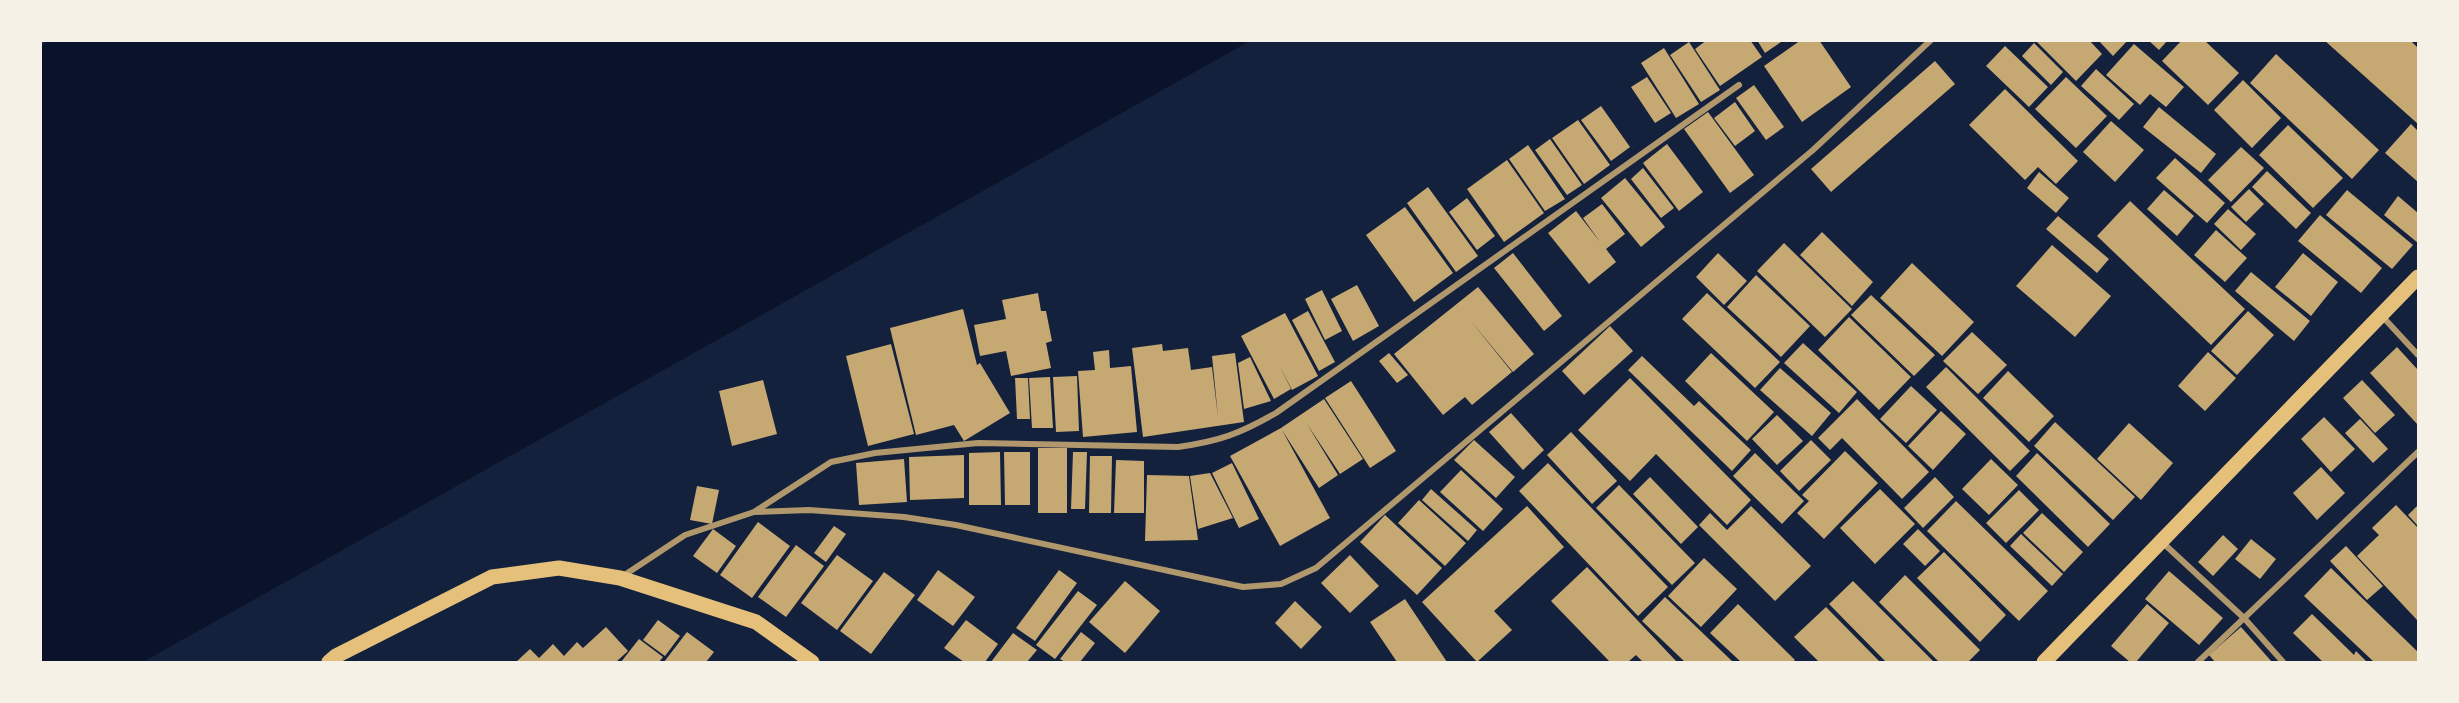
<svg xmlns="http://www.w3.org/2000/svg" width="2459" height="703" font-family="'Public Sans',sans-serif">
<rect width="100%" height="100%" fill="#14213d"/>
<path fill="#0b132b" d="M50 40H1250V41L143 662H41L40 47Z"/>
<path fill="#c6a872" d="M1707 40H1750L1762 57 1720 86 1695 49Z
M1757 40H1784L1765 53Z
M1801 40H1819L1851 87 1802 122 1764 66Z
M2035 40H2089L2102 54 2076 81Z
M2098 40H2128L2113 56Z
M2148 40H2168L2159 50Z
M2182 40H2204L2239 73 2208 105 2162 61Z
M2324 40H2410L2418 48V124Z
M1689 42 1720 90 1701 102 1670 55Z
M2034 43 2063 72 2051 85 2022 56Z
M2134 44 2184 87 2166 107 2150 94 2140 105 2106 75Z
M2005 46 2048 87 2029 107 1986 66Z
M1664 48 1699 104 1676 118 1641 63Z
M2276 54 2379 150 2352 179 2250 83Z
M1935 61 1955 84 1831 192 1811 169Z
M2096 69 2134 104 2119 120 2081 86Z
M1647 77 1671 113 1655 123 1631 87Z
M2066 77 2107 116 2076 148 2035 109Z
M2243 80 2281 118 2252 148 2214 110Z
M1754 85 1784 127 1766 140 1736 98Z
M2005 89 2078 161 2056 184 2038 167 2025 180 1969 125Z
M1735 102 1755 131 1735 146 1714 118Z
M1601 106 1630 147 1611 161 1581 120Z
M2159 107 2216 154 2201 173 2143 127Z
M1708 112 1754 175 1730 193 1684 129Z
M1578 120 1610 165 1584 184 1552 138Z
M2111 121 2144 150 2115 182 2083 152Z
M2411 124 2418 131V182L2385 153Z
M2288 125 2343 178 2313 208 2259 155Z
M1550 139 1582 185 1567 195 1535 150Z
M1667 144 1703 192 1679 211 1643 163Z
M1528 145 1565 199 1545 211 1509 159Z
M2241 147 2264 168 2231 202 2208 180Z
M2175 158 2225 203 2207 223 2156 178Z
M1507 160 1544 213 1504 242 1467 189Z
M1643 168 1674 208 1661 218 1631 179Z
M2267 171 2311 213 2296 229 2252 187Z
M2039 172 2069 198 2056 213 2027 188Z
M1625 178 1665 227 1641 247 1601 198Z
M1428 187 1478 256 1456 272 1407 203Z
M2249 189 2264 204 2246 222 2231 207Z
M2164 190 2194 216 2177 236 2147 209Z
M2347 190 2413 245 2392 269 2326 215Z
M2398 196 2418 213V243L2384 215Z
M1467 198 1495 236 1477 250 1449 212Z
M2130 201 2245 309 2211 345 2097 236Z
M1602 204 1625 234 1606 249 1616 262 1589 284 1548 233 1576 211 1600 242 1583 218Z
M1405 207 1453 273 1414 302 1366 235Z
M2228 209 2256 234 2241 250 2214 224Z
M2320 215 2382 268 2361 293 2298 241Z
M2058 216 2109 259 2097 273 2046 229Z
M2216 230 2247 258 2225 282 2194 255Z
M1822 232 1873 282 1852 306 1800 255Z
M1784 243 1852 309 1825 337 1757 271Z
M2052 245 2111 296 2075 337 2016 286Z
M1513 253 1562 316 1544 331 1494 268Z
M1718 253 1747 281 1724 305 1696 277Z
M2303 253 2338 282 2311 316 2275 287Z
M1912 263 1974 322 1942 356 1880 298Z
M2251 272 2310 321 2294 341 2235 291Z
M1756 275 1810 326 1781 357 1727 307Z
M1357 285 1379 326 1353 341 1331 299Z
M1478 287 1534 354 1513 372 1470 320 1512 372 1472 405 1465 397 1443 415 1394 354Z
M1322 290 1342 331 1325 340 1305 299Z
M1038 293 1041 311H1046L1052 341 1046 343 1051 368 1011 376 1006 351 980 356 974 325 1006 319 1002 300Z
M1707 293 1780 362 1755 388 1682 319Z
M1871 295 1935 355 1914 376 1851 315Z
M963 309 977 365 980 363 1010 413 964 441 954 425 916 435 890 328Z
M1308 311 1335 362 1319 371 1292 320Z
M2248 311 2274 335 2237 375 2211 351Z
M1285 313 1318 376 1292 390 1279 365 1291 389 1274 399 1241 336Z
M1849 317 1911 377 1879 410 1818 350Z
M1610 326 1633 351 1584 395 1562 371Z
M1972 332 2007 365 1978 394 1943 361Z
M1803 343 1857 392 1839 413 1784 363Z
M891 344 914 434 868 446 846 356Z
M1162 344 1163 351 1188 348 1191 370 1212 367 1218 417 1212 356 1235 353 1244 422 1143 437 1132 348Z
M2397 347 2418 370V425L2370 373Z
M1109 350 1110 368 1131 366 1137 432 1083 437 1078 371 1095 370 1093 352Z
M2208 352 2236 378 2205 411 2178 386Z
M1389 353 1408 375 1397 383 1379 361Z
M1711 353 1774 412 1747 441 1685 381Z
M1642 356 1694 406 1699 401 1751 450 1732 471 1628 370Z
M1250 357 1271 401 1244 409 1238 363Z
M1946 367 2030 451 2010 471 1926 387Z
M1780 368 1831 413 1812 436 1760 390Z
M2008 371 2054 416 2029 442 1983 398Z
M1077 376 1079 431 1056 432 1053 377Z
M1050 377 1053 428H1032L1029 378Z
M1015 378H1028L1030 419H1017Z
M1630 378 1751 500 1727 525 1656 454 1630 481 1578 430Z
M763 380 777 434 732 446 719 391Z
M2362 380 2395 415 2375 433 2343 398Z
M1351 381 1396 451 1370 468 1325 398Z
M1911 386 1937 410 1906 443 1880 419Z
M1324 399 1363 459 1340 474 1307 424 1338 475 1319 488 1282 430 1330 518 1280 546 1230 456 1281 428Z
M1857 399 1929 472 1902 499 1842 438 1830 450 1818 438Z
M1941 411 1966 434 1933 470 1908 446Z
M1511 413 1544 450 1523 470 1489 432Z
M1777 415 1803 441 1777 465 1752 439Z
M2324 417 2355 449 2331 472 2301 439Z
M2360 419 2388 449 2373 463 2345 433Z
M2055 422 2135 497 2113 520 2034 446Z
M2129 423 2173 463 2141 500 2097 459Z
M1571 432 1617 481 1592 504 1547 455Z
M1474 440 1515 477 1496 498 1454 460Z
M1811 440 1831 460 1799 491 1780 471Z
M1038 448H1067V513H1038Z
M1845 451 1878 483 1824 539 1797 513 1809 501 1802 495Z
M1000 452 1001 505H969V453Z
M1004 452H1030V505H1005Z
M1073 452H1087L1085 509H1071Z
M1755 453 1804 501 1782 524 1733 476Z
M2037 453 2110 524 2088 547 2016 476Z
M964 455V498L910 500 909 457Z
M1090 456H1112L1111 513H1089Z
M904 459 907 502 859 505 856 463Z
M1991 459 2018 485 1989 515 1962 489Z
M1116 460 1144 461V513H1114Z
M1232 463 1259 519 1239 528 1212 473Z
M1548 463 1668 587 1638 616 1519 491Z
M2321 467 2345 493 2317 520 2293 493Z
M1461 470 1503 509 1483 531 1440 492Z
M1210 473 1233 518 1198 529 1190 476Z
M1147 475 1189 476 1198 540 1145 541Z
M1650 477 1698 527 1681 544 1633 494Z
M1935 477 1954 497 1923 528 1904 508Z
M1619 485 1695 563 1672 585 1596 508Z
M697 486 719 490 712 524 690 520Z
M1431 489 1477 530 1468 541 1422 500Z
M1880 489 1915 524 1875 564 1840 528Z
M2019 490 2039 510 2006 543 1986 523Z
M1419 500 1466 543 1445 566 1398 523Z
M1956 501 2048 591 2019 621 1927 531Z
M2396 505 2418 528V621L2357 556 2379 535 2372 528Z
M2418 505V526L2408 515Z
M1527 506 1564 547 1494 611 1512 630 1477 662 1422 602Z
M1751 506 1811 566 1775 601 1699 525 1710 513 1727 530Z
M2042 513 2083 552 2064 572 2023 533Z
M1385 515 1442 568 1417 595 1360 542Z
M758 522 790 546 752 598 720 575Z
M834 526 846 534 826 562 814 553Z
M713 529 736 546 717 573 693 556Z
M1918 529 1940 551 1925 566 1903 544Z
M2021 534 2063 574 2052 586 2010 546Z
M2223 535 2238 549 2213 576 2198 562Z
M2251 539 2276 559 2260 579 2235 559Z
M796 545 824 566 786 617 758 597Z
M2346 546 2383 586 2367 600 2330 561Z
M1944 552 2006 615 1980 642 1917 578Z
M837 555 873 581 837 630 801 603Z
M1350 555 1379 586 1350 613 1321 583Z
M1704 558 1737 589 1701 627 1668 596Z
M1587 567 1676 661 1675 662H1643L1636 655 1628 662H1610L1551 601Z
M2331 568 2418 652 2417 662H2374L2304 596Z
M938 570 975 597 953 626 917 600Z
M1059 570 1077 583 1035 641 1016 628Z
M2169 571 2223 618 2199 645 2145 599Z
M884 572 915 595 871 654 840 631Z
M1905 575 1980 650 1968 662H1939L1879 602Z
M1125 581 1160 611 1125 653 1089 622Z
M1853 581 1934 662H1886L1829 604Z
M1078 591 1097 605 1055 659 1036 645Z
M1665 597 1733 662H1685L1642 621Z
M1405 599 1447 662H1397L1370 622Z
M1295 601 1322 627 1301 649 1275 623Z
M1738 604 1795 660 1792 662H1741L1710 633Z
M2147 604 2169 623 2136 662H2130L2111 646Z
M1826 607 1880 662H1819L1794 637Z
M2312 614 2354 655 2356 651 2367 662H2323L2293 633Z
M658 620 680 636 665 656 643 640Z
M966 620 998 644 985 662H964L944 648Z
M606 627 628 651 616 662H516L530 649 539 658 553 644 564 656 577 642 583 648Z
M2241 627 2272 662H2215L2209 655Z
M687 632 714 652 706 662H664Z
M1081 632 1095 643 1080 662H1065L1060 659Z
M1013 633 1037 650 1027 662H991Z
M639 639 663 657 659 662H621Z"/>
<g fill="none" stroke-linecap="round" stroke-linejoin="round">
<path stroke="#b1986c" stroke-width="6" d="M2382 316 2418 355
M754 512 831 462 875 453 978 443 1178 447C1220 441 1239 434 1276 413L1739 85
M2162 542 2244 618 2283 662
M623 576 685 535 754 512 809 510 904 517 956 525 1243 587 1281 584 1316 568 1813 150 1931 40
M2198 662 2418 452"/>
<path stroke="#e5c07b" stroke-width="15" d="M329 662 336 656 492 577 559 568 620 578 756 622 812 662
M2044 662 2418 277"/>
</g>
<rect width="2459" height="703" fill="none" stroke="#f6f1e7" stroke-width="84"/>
</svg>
